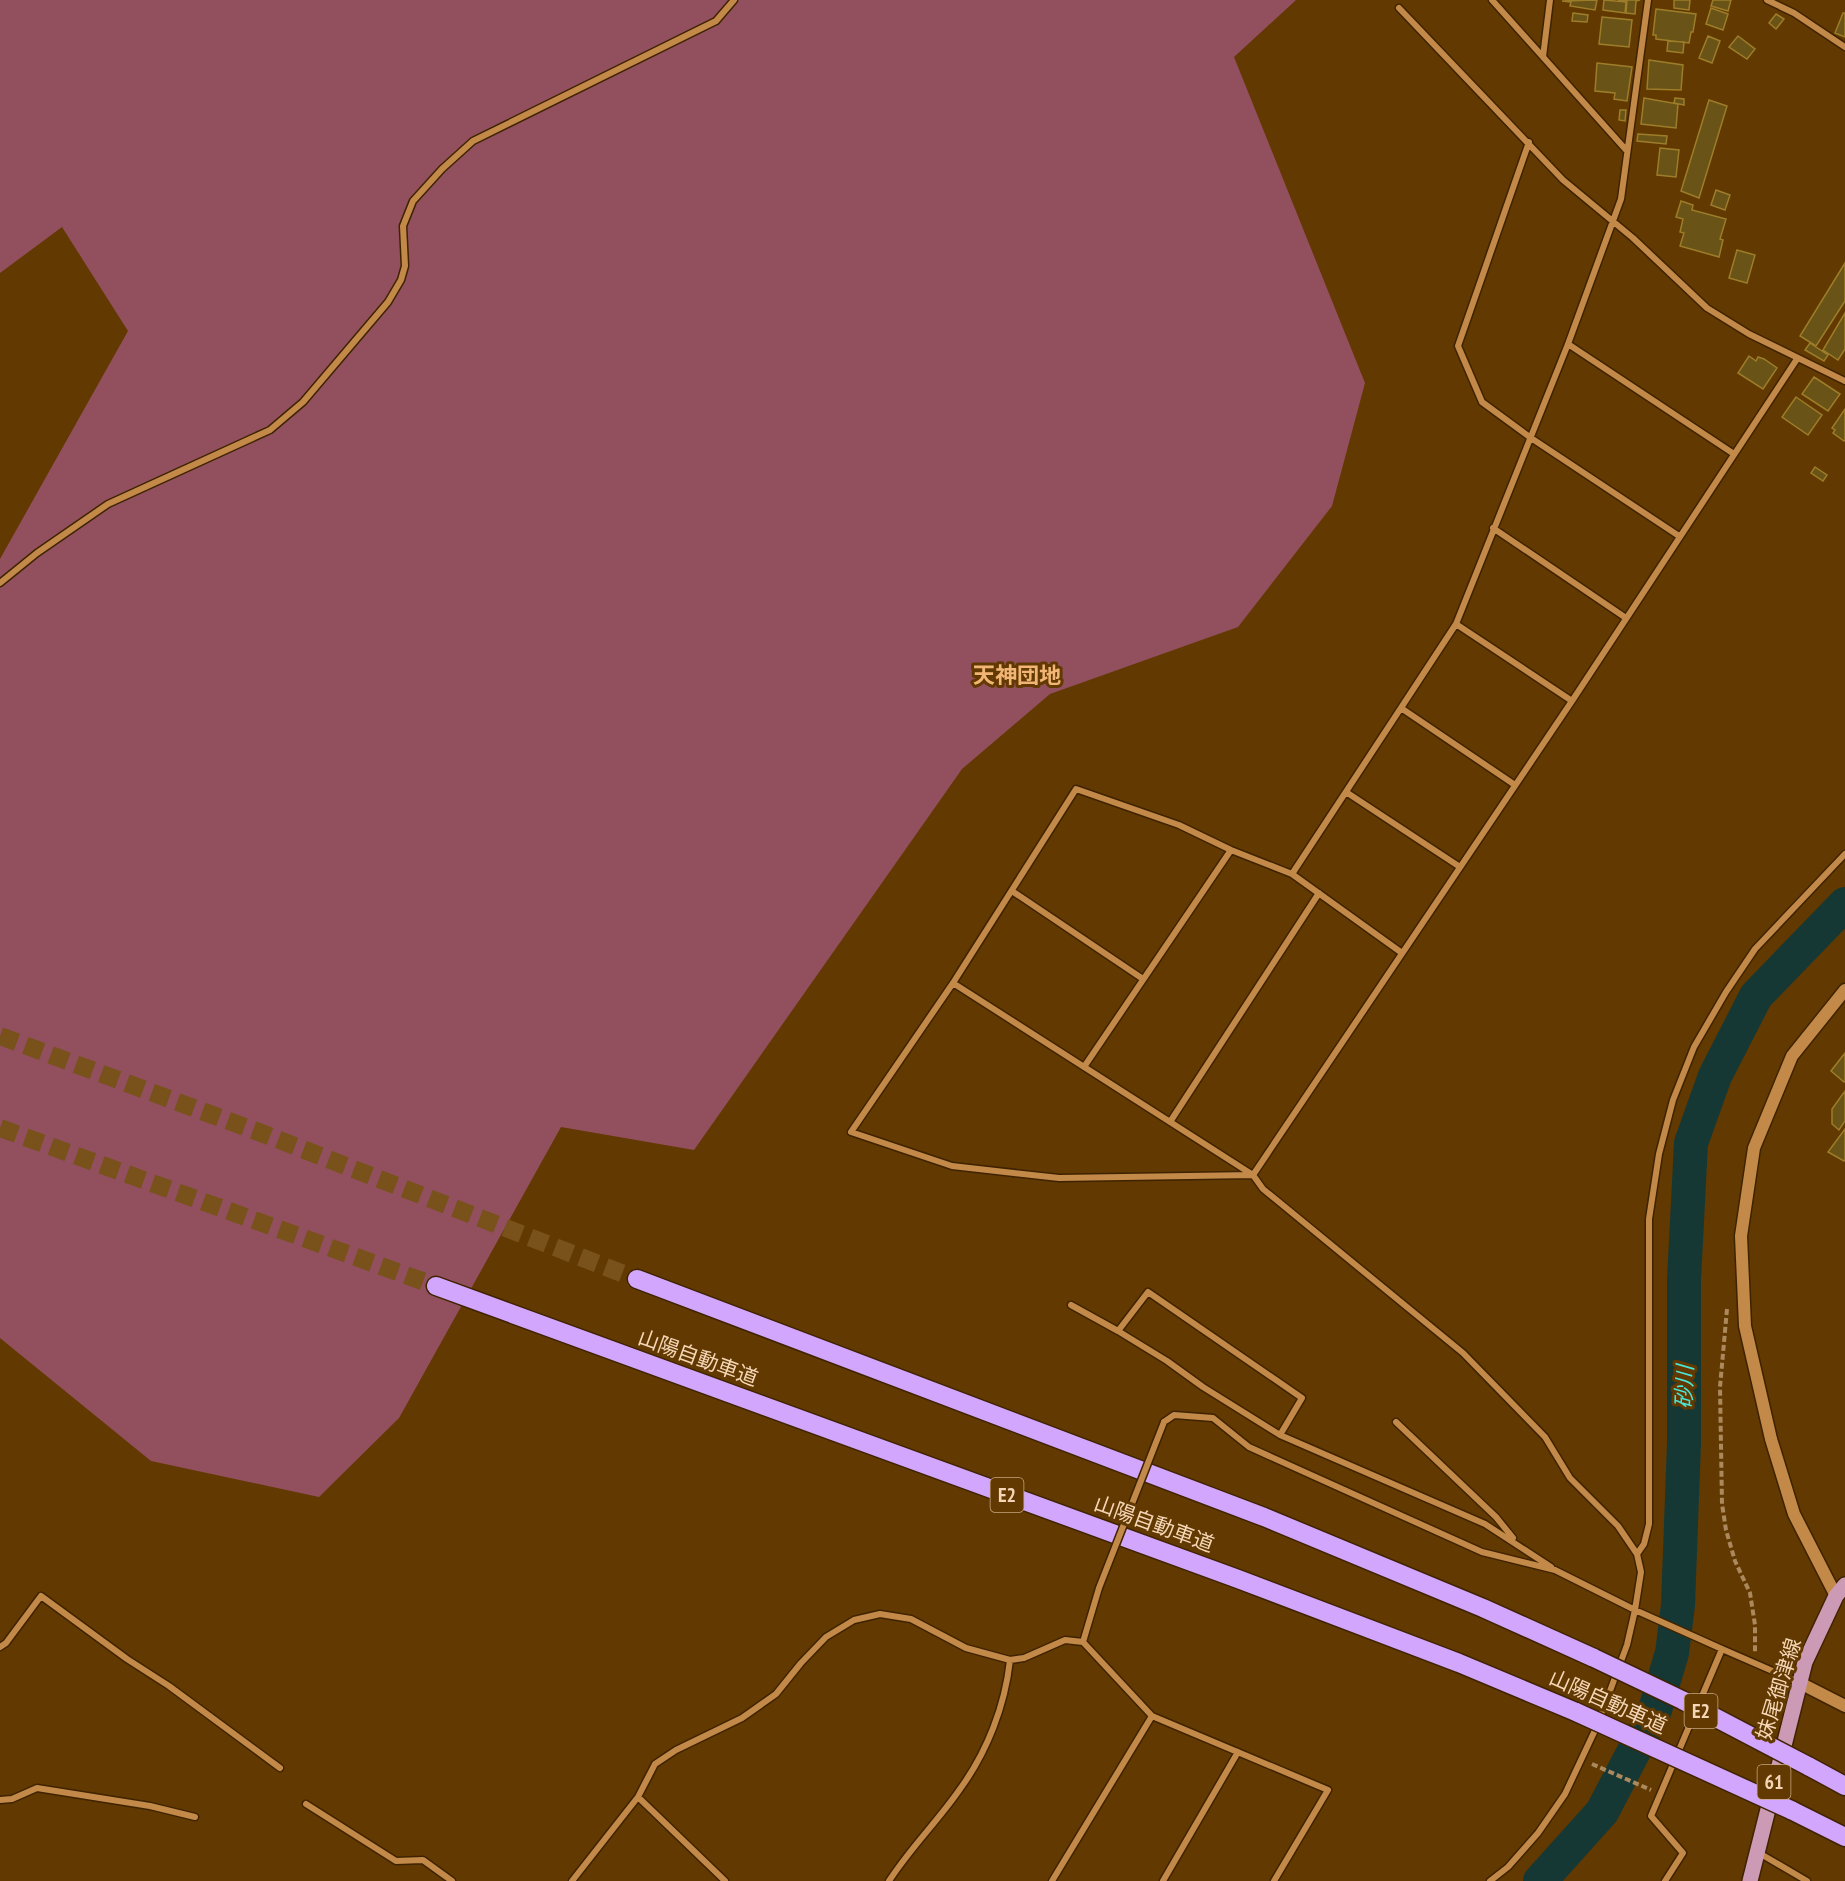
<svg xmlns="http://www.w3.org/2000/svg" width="1845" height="1881" font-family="'PT Sans Narrow','Noto Sans JP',sans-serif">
<rect width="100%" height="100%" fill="#623900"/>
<path fill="#92505e" d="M0 0H1296L1234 57 1365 383 1332 506 1238 627 1050 694 962 769 694 1150 561 1127 399 1418 319 1497 151 1461 0 1338V559L128 331 62 227 0 273Z"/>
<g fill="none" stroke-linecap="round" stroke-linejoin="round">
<path stroke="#163835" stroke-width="34" d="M1540 1881 1602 1812 1654 1713 1672 1653 1678 1605 1684 1443V1280L1691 1143 1715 1076 1756 996 1845 904"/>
</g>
<path fill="#695317" stroke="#9d7d29" stroke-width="1.5" d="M1597 0 1595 10 1570 6 1571 2 1562 1Z
M1604 0 1626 2 1625 13 1603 10Z
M1618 0H1640L1636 1 1635 14 1626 13 1627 1Z
M1674 0H1690L1689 10 1674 8Z
M1713 0H1731L1728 11 1711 6Z
M1711 8 1728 14 1723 30 1706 24Z
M1656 9 1696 14 1693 32H1691L1689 43 1656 39V35H1653Z
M1573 13 1588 15 1587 22 1572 21Z
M1843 13H1845V37L1835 33Z
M1776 14 1784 19 1776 29 1769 23Z
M1602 17 1632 20 1629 47 1599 44Z
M1708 36 1720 41 1712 63 1699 58Z
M1738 36 1755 49 1747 59 1729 47Z
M1668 41 1684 42 1683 53 1667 51Z
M1649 60 1683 65 1681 90 1647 89Z
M1597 63 1632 67 1627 101 1614 99 1615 93 1595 91Z
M1644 98 1678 104 1676 128 1641 124Z
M1675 98 1684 99V105L1674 103Z
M1709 100 1727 106 1699 198 1681 191Z
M1620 110H1626L1625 121 1619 120Z
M1638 134 1667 136 1666 144 1637 141Z
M1660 148 1679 150 1676 177 1657 175Z
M1716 190 1730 195 1725 210 1711 205Z
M1681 201 1693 205 1692 210 1726 219 1720 239 1723 240 1719 257 1680 246 1684 233 1680 232 1683 219 1676 217Z
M1737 250 1755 255 1747 283 1729 278Z
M1845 263V301L1816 346 1800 336Z
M1845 313V349L1838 360 1823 350Z
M1810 343 1828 355 1824 361 1805 350Z
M1749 356 1756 361 1758 357 1764 359 1777 368 1763 389 1738 373Z
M1814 377 1840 394 1828 411 1802 394Z
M1796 397 1822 415 1808 435 1782 417Z
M1845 409V440L1844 441 1833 433 1835 430 1832 428Z
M1815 467 1827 475 1823 481 1811 473Z
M1845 1053V1081L1844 1082 1831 1071Z
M1845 1091V1121L1839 1130 1832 1124V1109Z
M1845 1129V1160L1844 1161 1828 1152Z"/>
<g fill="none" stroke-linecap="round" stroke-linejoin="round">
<path stroke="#78511b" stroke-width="18" stroke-dasharray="18 9" stroke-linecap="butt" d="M0 1036 261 1133 637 1279
M0 1128 436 1286"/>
<g stroke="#3f2300" stroke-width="9">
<path id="street" d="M1492 0 1627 151
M1767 0 1794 13 1845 47
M1399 8 1563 180 1633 238 1707 308 1749 334 1845 381
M1543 57 1550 0
M1529 142 1458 346 1482 402 1531 438 1679 536
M1568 344 1734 454
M1493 528 1626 618
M0 583 37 553 108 504 270 430 303 402 388 302 401 280 405 266 403 226 413 201 442 169 473 141 716 21 734 0
M1456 624 1572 701
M1401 708 1515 785
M1346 792 1460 867
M1292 874 1456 624 1568 344 1621 199 1648 0
M1012 891 1143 979
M1402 953 1292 874 1231 850 1179 825 1076 789 953 983 851 1132 952 1166 1059 1178 1253 1175 1572 701 1797 359
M953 983 1253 1175 1263 1189 1463 1353 1545 1437 1570 1478 1618 1526 1637 1554 1641 1572 1635 1610 1627 1645 1597 1726 1565 1794 1538 1833 1508 1867 1490 1881
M1084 1067 1231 850
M1170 1122 1319 893
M1071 1305 1118 1331 1167 1361 1203 1387 1280 1435 1485 1524 1551 1567
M1118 1331 1148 1292 1302 1398 1280 1435
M1164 1422 1174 1415 1213 1418 1249 1447 1482 1552 1555 1570 1635 1610 1722 1649
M1396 1422 1496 1517 1513 1538
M1637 1554 1644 1544 1649 1524V1219L1659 1154 1673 1100 1694 1047 1726 992 1755 949 1845 854
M1083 1642 1099 1588
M0 1647 6 1643 41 1596 127 1659 169 1686 280 1768
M638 1797 725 1881
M0 1800 12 1799 37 1788 150 1806 195 1817
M306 1804 396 1861 423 1860 452 1881
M1759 1853 1807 1881
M572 1881 638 1797 655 1764 676 1750 742 1718 776 1694 801 1663 826 1637 854 1620 880 1614 911 1619 966 1648 1010 1660 1024 1658 1065 1640 1083 1642 1152 1716 1328 1790 1274 1881
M889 1881C911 1847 938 1821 960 1789 987 1752 1005 1706 1010 1660
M1052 1881 1152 1716
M1163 1881 1238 1752
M1665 1881 1683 1853 1651 1816 1722 1649 1798 1682"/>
</g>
<g stroke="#3f2300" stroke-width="15">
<path id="secondary" d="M1836 1596 1794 1514 1771 1439 1745 1326 1741 1236 1754 1148 1792 1056 1845 990
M1800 1683 1845 1706"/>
</g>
<g stroke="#3f2300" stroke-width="18">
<path id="primary" d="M1750 1881 1805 1662 1836 1596 1845 1585"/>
</g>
<g stroke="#3f2300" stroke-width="21">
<path id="highway" d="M637 1279 1264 1517 1483 1608 1594 1658
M436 1286 1238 1579 1459 1663 1576 1712
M1808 1766 1845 1786
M1791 1810 1845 1837"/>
</g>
<path stroke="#ac895d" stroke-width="4" stroke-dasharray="6 3" stroke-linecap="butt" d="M1727 1309 1720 1387 1722 1504 1726 1530 1735 1561 1750 1593 1755 1625V1652
M1592 1764 1651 1790"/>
<use href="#street" stroke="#c28949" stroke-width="6"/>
<use href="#secondary" stroke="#c28949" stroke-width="12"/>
<use href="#primary" stroke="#cc9ab4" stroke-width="15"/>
<use href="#highway" stroke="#d2a6fc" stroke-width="18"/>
<g stroke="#3f2300" stroke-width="9" stroke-linecap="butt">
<path id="street-bridge" d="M1099 1588 1164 1422"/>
</g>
<g stroke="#3f2300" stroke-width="21" stroke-linecap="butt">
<path id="highway-bridge" d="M1594 1658 1682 1700 1808 1766
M1576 1712 1791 1810"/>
</g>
<use href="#street-bridge" stroke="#c28949" stroke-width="6"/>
<use href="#highway-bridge" stroke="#d2a6fc" stroke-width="18"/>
</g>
<g text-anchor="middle" stroke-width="6" stroke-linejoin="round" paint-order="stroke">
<g fill="#623900" stroke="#c8a780" stroke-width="1.5">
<rect x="990.5" y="1478" width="33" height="34" rx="4.5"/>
<rect x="1684.5" y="1694" width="33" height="34" rx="4.5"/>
<rect x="1757.5" y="1765" width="33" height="34" rx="4.5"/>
</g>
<g font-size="20" font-weight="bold" fill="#f4d6b7">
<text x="1007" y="1502">E2</text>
<text x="1701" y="1718">E2</text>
<text x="1774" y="1789">61</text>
</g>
<g font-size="21" fill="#f4d6b7" stroke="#623900">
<text transform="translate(698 1358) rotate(20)" y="7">山陽自動車道</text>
<text transform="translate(1154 1524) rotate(20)" y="7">山陽自動車道</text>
<text transform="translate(1779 1689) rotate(-73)" y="7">妹尾御津線</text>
<text transform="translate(1608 1702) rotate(24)" y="7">山陽自動車道</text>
</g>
<g font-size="22" font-weight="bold" fill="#f1b575" stroke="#623900">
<text x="1017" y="683">天神団地</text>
</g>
<g font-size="22" font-style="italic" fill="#47e8db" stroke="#623900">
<text transform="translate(1684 1387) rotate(-88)" y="8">砂川</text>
</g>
</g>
</svg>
